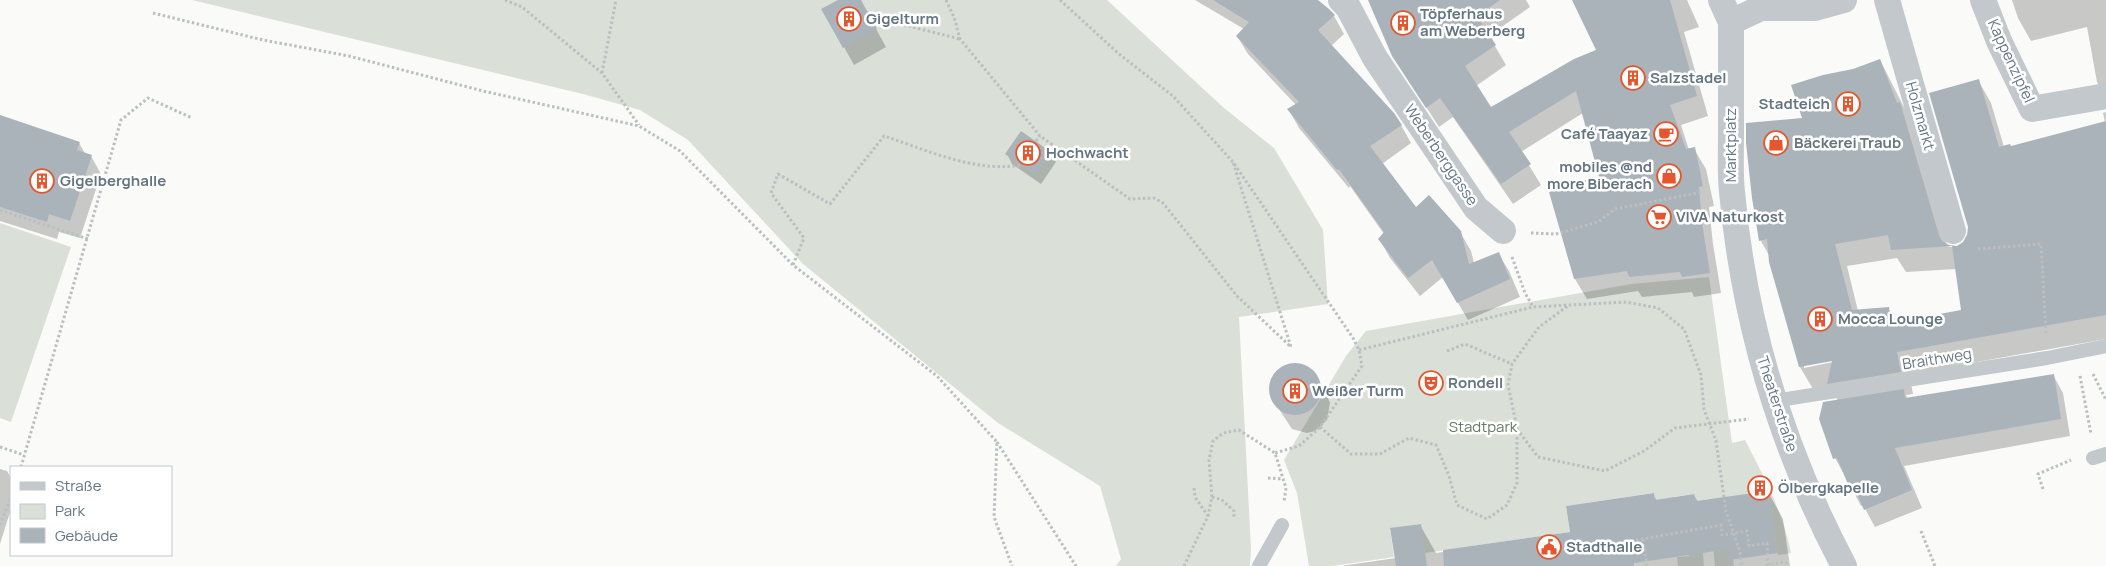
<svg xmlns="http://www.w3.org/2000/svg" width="2106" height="566" font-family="Manrope,sans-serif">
<rect width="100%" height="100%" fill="#fafaf8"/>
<path fill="#dadfd7" d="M192 0H1107L1224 108 1274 148 1323 230 1328 304 1239 317 1251 549 1250 566H1116L1121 559 1100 486 998 423 803 264 688 140 640 110 583 94Z
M0 223 71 247 11 422 0 418Z
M1709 277 1732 443 1745 440C1764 477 1783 512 1791 553L1778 555 1774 530 1714 520 1711 499 1696 501 1694 494 1673 497 1675 515 1658 517 1654 493 1566 506 1570 532 1425 553 1420 524 1390 529 1394 557 1332 566H1309L1297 493 1284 460 1346 356 1366 331 1631 284Z
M1702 542 1704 566H1678L1677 557 1689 556 1688 544Z
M1731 543 1734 566H1715L1713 546Z"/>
<path fill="#0003" fill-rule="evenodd" d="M840 0H860L886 47 854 65 844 47Z
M1195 0H1316L1334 16 1344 34 1331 46 1401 125 1411 143 1382 164 1415 209 1460 232 1471 251 1474 263 1498 253 1509 271 1520 297 1468 320 1443 277 1420 296 1390 258 1380 240 1384 234 1350 186 1349 188 1299 128 1289 110 1296 105 1248 54 1237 36 1244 29Z
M1369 0H1526L1530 7 1489 36 1506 65 1476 86 1491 109 1598 50 1573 0H1687L1699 27 1684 32 1708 116 1681 125 1689 150 1694 149 1706 169 1714 206 1709 207 1713 244 1721 293 1694 297 1692 292 1642 297 1638 291 1587 299 1575 279 1550 193 1600 178 1583 113 1521 152 1541 185 1513 204 1453 117 1439 127 1393 55Z
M2012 0H2106V98L2097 82 2087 27 2031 41 2018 18Z
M1880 60 1913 125 1947 246 1950 247H1957L1964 243 1969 235 1978 80 1991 103 2004 147H2011L2105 122 2103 113 2106 112V339L1909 374 1913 394 1906 395 1908 399 2053 375 2063 393 2070 436 1904 466 1922 508 1875 527 1863 505 1861 506 1852 489 1861 486 1845 476 1835 458 1838 401 1830 386 1813 389 1800 367 1770 257 1761 241 1753 198 1804 119 1853 70ZM1897 258 1906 272 1956 269 1962 311 1897 323 1888 308 1858 311 1847 266ZM1838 359V361L1804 368V365Z
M0 117 79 143 86 155 91 156 101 174 80 238 59 232 57 239 0 221Z
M1022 133 1050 153 1056 162 1041 184 1012 164 1007 154Z
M1289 365 1305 366 1317 377 1327 396 1330 403 1327 420 1315 431 1307 433 1292 429 1271 397 1270 389 1275 373Z
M0 469 7 471 11 478V509L0 544Z
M1768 492 1783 519 1790 566H1341L1396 558 1420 525 1436 553 1571 533 1653 494 1657 501 1694 495 1698 502Z"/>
<path fill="#aab3b9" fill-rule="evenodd" d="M838 0H861L877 29 843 48 821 9Z
M1213 0H1318L1329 9 1335 15 1318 30 1394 113 1402 125 1370 146 1416 207 1429 195 1461 231 1469 264 1499 252 1510 279 1457 303 1432 260 1408 278 1378 239 1384 232 1339 169 1337 170 1287 109 1299 102 1236 36 1249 22Z
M1368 0H1500L1477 16 1496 45 1465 66 1491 107 1574 59 1596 50 1572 0H1670L1697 96 1670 105 1686 149 1695 147 1703 186 1699 187 1702 223 1710 273 1682 277 1680 272 1629 277 1627 271 1574 279 1549 192 1573 183 1599 177 1576 91 1509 132 1531 164 1501 184 1440 98 1426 108 1392 56Z
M1880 59 1897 103 1900 102 1939 235 1942 241 1949 245 1957 246 1963 242 1967 235 1968 227 1929 93 1979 79 1999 147 2010 144 2011 146 2106 121V315L1897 352 1901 372 1827 384 1832 361 1799 367 1769 262 1767 239 1759 241 1752 198 1746 143V123L1802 118 1791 85 1823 75 1853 69ZM1888 235 1891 250 1952 246 1961 310 1891 323 1889 307 1852 310 1835 244Z
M0 115 80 142 77 150 92 155 70 221 49 214 47 222 0 207Z
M1021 131 1051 152 1035 175 1005 154Z
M1269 389a26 26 0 1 1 52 0a26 26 0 1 1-52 0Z
M2054 374 2061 419 1895 448 1912 490 1864 510 1854 487 1850 489 1837 458 1833 459 1819 419 1823 402 1904 389 1905 398Z
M1768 491 1778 553 1730 560 1729 549 1634 563V566H1444L1443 550 1570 532 1566 506 1654 493 1655 500 1694 494 1696 501Z
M1421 524 1427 566H1396L1390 528Z"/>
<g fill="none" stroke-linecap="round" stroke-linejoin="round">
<path stroke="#bbbfc2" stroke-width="3" stroke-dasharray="2.5 2.5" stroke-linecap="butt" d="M505 0 522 7 602 73 639 125
M946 0 954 17 960 39 1040 136 1130 199 1154 198 1163 203 1237 296 1291 347 1233 162
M1060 0 1119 54 1173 96 1233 162 1353 338 1359 350 1362 366 1320 427 1299 446 1275 453
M153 13 263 40 349 56 483 91 639 126 680 151 793 265 937 376 997 442 994 517 1012 566
M884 20 960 39
M602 73 616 0
M1036 141 1040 136
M0 210 88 239
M1531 233 1556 234 1598 222 1615 209 1702 192
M1978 249 2041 244 2046 334
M1512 257 1525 293 1533 307
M793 265 804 238 771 193 778 174 830 204 884 136C927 150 975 173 1021 165
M1359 350 1533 307 1626 302 1658 308 1684 329 1701 375 1704 409 1716 441 1726 511 1740 552 1742 566
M1447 351 1465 344 1512 364
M2093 374 2106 400
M2080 376 2091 434
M1320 427 1351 454H1380L1409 438 1436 445 1449 476 1457 505 1487 519 1507 505 1517 483V428L1508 385 1512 364 1539 327 1569 305
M1517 429 1538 457 1605 471 1644 451 1675 428 1749 419
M997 442 1076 566
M0 447 24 455
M21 467 121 120 148 98 192 118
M1268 478 1283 479
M1194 488 1195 497 1208 516
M2043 489 2038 474 2071 460
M1212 497 1222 500 1234 511V517
M0 525 11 497
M1921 531 1935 566
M1643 539 1647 566
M1631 541 1721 525 1722 535 1747 531 1749 546 1767 543 1768 565 1786 562 1787 566
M1184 566 1208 516 1212 497 1209 460 1213 441 1223 433 1239 430 1275 453 1286 488 1284 502"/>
<path stroke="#c3c8cc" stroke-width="14" d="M1773 401 2047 358 2106 346
M2093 458 2106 454
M1259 566 1282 525"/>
<path stroke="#c3c8cc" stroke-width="26" d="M1341 0 1348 7 1375 58 1476 208 1503 231
M1721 0 1731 22C1731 60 1731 97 1731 135 1731 154 1730 173 1732 192 1744 323 1782 449 1844 566
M1887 0 1953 231
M1983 0 1999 41 2032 109 2106 96
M1731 22 1761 8H1815L1844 0"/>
</g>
<defs>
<g id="building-ring" transform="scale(1.25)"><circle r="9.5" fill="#fff" stroke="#e4572e" stroke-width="1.5"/><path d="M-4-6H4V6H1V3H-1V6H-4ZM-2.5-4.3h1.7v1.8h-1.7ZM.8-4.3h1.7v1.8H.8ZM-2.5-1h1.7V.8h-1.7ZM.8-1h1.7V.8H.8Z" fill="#e4572e"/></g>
<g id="cafe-ring" transform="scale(1.25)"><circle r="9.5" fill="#fff" stroke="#e4572e" stroke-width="1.5"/><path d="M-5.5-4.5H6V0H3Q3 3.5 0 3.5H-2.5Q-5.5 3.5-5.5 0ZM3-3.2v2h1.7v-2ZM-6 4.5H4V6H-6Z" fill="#e4572e"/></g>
<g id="shop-ring" transform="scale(1.25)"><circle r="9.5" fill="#fff" stroke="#e4572e" stroke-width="1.5"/><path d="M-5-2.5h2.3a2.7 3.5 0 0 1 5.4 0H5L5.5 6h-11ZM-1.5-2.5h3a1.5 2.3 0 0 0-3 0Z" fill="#e4572e"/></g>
<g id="supermarket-ring" transform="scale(1.25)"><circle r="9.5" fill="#fff" stroke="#e4572e" stroke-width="1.5"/><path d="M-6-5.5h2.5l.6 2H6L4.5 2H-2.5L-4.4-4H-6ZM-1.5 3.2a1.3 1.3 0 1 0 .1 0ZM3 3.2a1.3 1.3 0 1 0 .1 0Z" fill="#e4572e"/></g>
<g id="theatre-ring" transform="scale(1.25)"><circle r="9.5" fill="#fff" stroke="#e4572e" stroke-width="1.5"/><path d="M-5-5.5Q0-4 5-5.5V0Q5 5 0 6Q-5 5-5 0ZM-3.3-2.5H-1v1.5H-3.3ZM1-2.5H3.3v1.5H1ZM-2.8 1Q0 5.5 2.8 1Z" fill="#e4572e"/></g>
<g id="civic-ring" transform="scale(1.25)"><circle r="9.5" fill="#fff" stroke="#e4572e" stroke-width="1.5"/><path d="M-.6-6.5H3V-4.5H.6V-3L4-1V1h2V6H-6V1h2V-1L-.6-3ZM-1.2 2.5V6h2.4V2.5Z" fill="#e4572e"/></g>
</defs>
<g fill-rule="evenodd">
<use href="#building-ring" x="849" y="19"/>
<use href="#building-ring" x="1403" y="23"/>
<use href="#building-ring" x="1633" y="78"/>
<use href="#building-ring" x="1848" y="104"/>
<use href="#cafe-ring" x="1666" y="134"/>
<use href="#shop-ring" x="1776" y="143"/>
<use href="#building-ring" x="1028" y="153"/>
<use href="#shop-ring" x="1669" y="176"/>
<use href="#building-ring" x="42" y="181"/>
<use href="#supermarket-ring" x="1659" y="217"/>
<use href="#building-ring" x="1820" y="319"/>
<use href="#theatre-ring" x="1431" y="383"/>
<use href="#building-ring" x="1295" y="391"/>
<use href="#building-ring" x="1760" y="488"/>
<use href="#civic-ring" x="1549" y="547"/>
</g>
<g text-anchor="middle" stroke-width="5" stroke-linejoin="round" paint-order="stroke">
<g font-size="15" font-weight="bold" fill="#657683" stroke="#fff" text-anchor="start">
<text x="1420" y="19">Töpferhaus<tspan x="1420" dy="17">am Weberberg</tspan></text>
<text x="866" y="24">Gigelturm</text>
<text x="1650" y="83">Salzstadel</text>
<text x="1830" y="109" text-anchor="end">Stadteich</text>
<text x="1648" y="139" text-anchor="end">Café Taayaz</text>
<text x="1794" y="148">Bäckerei Traub</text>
<text x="1046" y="158">Hochwacht</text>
<text x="1652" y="172" text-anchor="end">mobiles @nd<tspan x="1652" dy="17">more Biberach</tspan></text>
<text x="60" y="186">Gigelberghalle</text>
<text x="1676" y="222">VIVA Naturkost</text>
<text x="1838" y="324">Mocca Lounge</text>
<text x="1448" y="388">Rondell</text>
<text x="1312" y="396">Weißer Turm</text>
<text x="1778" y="493">Ölbergkapelle</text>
<text x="1566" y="552">Stadthalle</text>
</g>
<g font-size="15" fill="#657683" stroke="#fff">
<text transform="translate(2011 61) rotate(65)" y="5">Kappenzipfel</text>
<text transform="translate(1920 116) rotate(74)" y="5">Holzmarkt</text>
<text transform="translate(1731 145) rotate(-90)" y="5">Marktplatz</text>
<text transform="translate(1441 155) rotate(56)" y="5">Weberberggasse</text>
<text transform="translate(1937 359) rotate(-9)" y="5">Braithweg</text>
<text transform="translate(1777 404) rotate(72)" y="5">Theaterstraße</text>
</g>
<g font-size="15" fill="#687a64" stroke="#fff">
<text x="1483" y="432">Stadtpark</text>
</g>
</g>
<rect x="10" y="466" width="162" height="90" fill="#ffffff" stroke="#c1c8cd"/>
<rect x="20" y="482" width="25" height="8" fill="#c3c8cc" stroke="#c1c8cd"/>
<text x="55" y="491" font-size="15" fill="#657683">Straße</text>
<rect x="20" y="504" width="25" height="15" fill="#dadfd7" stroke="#c1c8cd"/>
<text x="55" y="516" font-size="15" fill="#657683">Park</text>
<rect x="20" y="528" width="25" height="15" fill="#aab3b9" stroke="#c1c8cd"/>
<text x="55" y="541" font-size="15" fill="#657683">Gebäude</text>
</svg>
